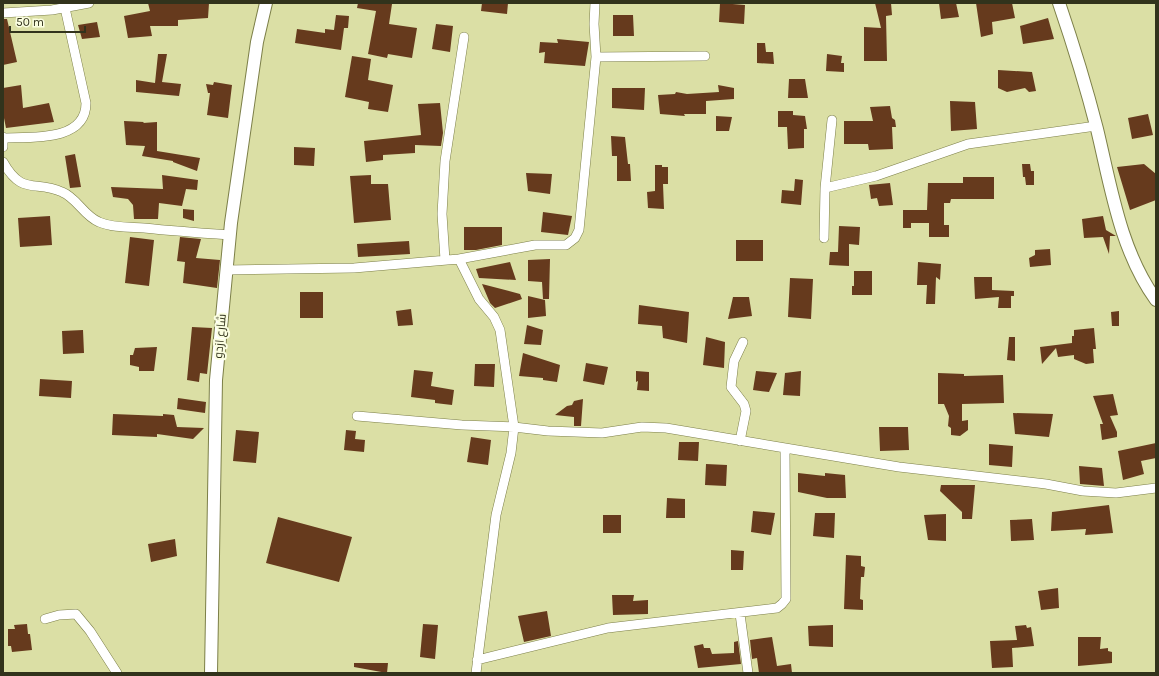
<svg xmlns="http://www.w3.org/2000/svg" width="1159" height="676" font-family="Karla,Cairo,sans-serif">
<rect width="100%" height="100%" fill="#dbdfa5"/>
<path fill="#663a1d" d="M148 3H209L208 18 178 20V26H150L152 36 128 38 124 16 150 11Z
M358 3 392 4 389 24 417 28 412 58 388 54 387 58 368 54 376 11 357 8Z
M482 3H508L507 14 481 11Z
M720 3 745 5 744 24 719 22Z
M875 3H891L892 15 886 16 887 61H864V27L881 28Z
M939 3H956L959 17 941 19Z
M976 3H1012L1015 18 992 22 993 34 981 37Z
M336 15 349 16 348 28H344L341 50 295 43 297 29 325 33V29L334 30Z
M613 15H633L634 36H613Z
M1048 18 1054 39 1023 44 1020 26Z
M3 19H7L17 62 3 65Z
M97 22 100 37 82 39 78 25Z
M436 24 453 26 450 52 432 49Z
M557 39 589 42 585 66 544 63 545 52 539 53 540 42 558 43Z
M757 43H765L766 52H773L774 64 757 63Z
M158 54H167L162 82 181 84 179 96 136 92V80L155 83Z
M827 54 842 56 841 63H844V72L826 71Z
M352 56 371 59 368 80 393 85 388 112 368 109 369 102 345 97Z
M998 70 1032 72 1036 91 1029 92 1025 88 1007 92 998 88Z
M789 79H805L808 98H788Z
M214 82 232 85 228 118 207 115 210 93H208L206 84 213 85Z
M21 85 23 108 49 103 54 122 6 128 3 113V88Z
M718 85 734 88V99L706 101V114H684L685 116 660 114 658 95 675 94 676 92 687 94 719 92Z
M612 88H645L644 110 612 108Z
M950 101 975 102 977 129 951 131Z
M440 103 443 133 441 146 415 145V153L383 155V160L366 162 364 141 421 135 418 104Z
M890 106 892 118 895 120 896 127H892L893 149 869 150 868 144H844V121H873L870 107Z
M778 111H793V115L805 116 807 129H804V148L788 149 787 127H778Z
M1148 114 1153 135 1132 139 1128 118Z
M716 116 732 117 729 131H716Z
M124 121 144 122 143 123 157 122V151L200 158 197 171 173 162V161L142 156 145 146 126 145Z
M611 136 625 137 628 164H630L631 181H617V156H612Z
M294 147 315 148 314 166 294 165Z
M75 154 81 187 70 188 65 156Z
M1022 164H1030L1031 171H1034V185H1026L1025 177H1023Z
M1144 164 1156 174V200L1130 210 1117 167Z
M655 165H662V167H668V184H663L664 209 648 208 647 192 655 191Z
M526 173 552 174 550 194 528 191Z
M162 175 198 180 197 190 186 189 182 206 159 203 158 219H134L133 205 128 199 113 197 111 187 163 189Z
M371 175V184H388L391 220 354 223 350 176Z
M963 177H994V199H951L950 203H944V225H949V237H929V223H911V228H903V210H927L928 183H963Z
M795 179 803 180 801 205 781 203 782 190 794 191Z
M890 183 893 205 879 206 877 198 871 199 869 185Z
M183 209 194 210V221L183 218Z
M543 212 572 216 568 235 541 232Z
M50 216 52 245 20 247 18 218Z
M1103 216 1106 230 1116 236H1110L1109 254 1103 237 1084 238 1082 219Z
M839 226 860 227 859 245 849 244V266L829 265 830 252H838Z
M464 227H502V245L476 250H464Z
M130 237 154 240 149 286 125 283Z
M180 237 201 239 196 258 220 260 217 288 183 283 185 262 177 261Z
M736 240H763V261H736Z
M409 241 410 254 358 257 357 244Z
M1050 249 1051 265 1030 267 1029 258 1035 255V250Z
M550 259 549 299H543L542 282 528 281V260Z
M510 262 516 280 479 278 476 269Z
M918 262 941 264 940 280 936 277 935 304H926L927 285H917Z
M854 271H872V295H852V286H854Z
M974 277H992V290L1014 291V296H1011V308H998L999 297 975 299Z
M790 278 813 279 811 319 788 317Z
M482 284 520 294 522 299 495 308 490 303Z
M300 292H323V318H300Z
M528 296 545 300 546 316 528 318Z
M733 297H749L752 316 728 319Z
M639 305 689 312 687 343 663 338 662 326 638 324Z
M411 309 413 325 398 326 396 311Z
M1119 311V326H1112L1111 312Z
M527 325 543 330 541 345 524 344Z
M192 327 212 328 207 374 200 373 199 382 187 380Z
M1094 328 1096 349H1093L1094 363 1086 364 1074 359V355L1058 357 1056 348 1042 364 1040 347 1072 343V336H1074V330Z
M83 330 84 353 63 354 62 331Z
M706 337 725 342 724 368 703 365Z
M1009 337H1015V361L1007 360Z
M157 347 154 371H139V367L130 365V355H133L135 348Z
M523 353 560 365 557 382 543 380V378L519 376Z
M586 363 608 367 604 385 583 381Z
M475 364H495L494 387 474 386Z
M414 370 433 372 431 386 454 390 452 405 435 403V400L411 397Z
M636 371 649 372V391L637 390 638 381 636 382Z
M756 371 777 373 769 392 753 390Z
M801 371 800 396 783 395 785 373Z
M938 373 964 374V376L1003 375 1004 403 962 404V421L968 420V430L960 436 951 435V428L948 426 949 416 944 404H938Z
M40 379 72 381 71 398 39 396Z
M1113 394 1118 415 1110 416 1117 432V437L1102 440 1100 424H1103L1093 396Z
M178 398 206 402 205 413 177 409Z
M583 399 581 426H574V417L555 415 567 406 572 405 574 401Z
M1013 413 1053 414 1049 437 1015 434Z
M113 414 163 416V414L174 415 177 427 204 428 193 439 157 434V437L112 435Z
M879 427H908L909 450 880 451Z
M236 430 259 432 256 463 233 461Z
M346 430 356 431 355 439 365 440 364 452 344 450Z
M471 437 491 440 488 465 467 462Z
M679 442H699L698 461 678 460Z
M1156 443V458L1141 461 1144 474 1123 480 1118 451Z
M989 444 1013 446 1012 467 989 465Z
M706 464 727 465 726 486 705 485Z
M1079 466 1102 468 1104 486 1080 484Z
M798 473 825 476V473L845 475 846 498H827L798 492Z
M941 485H975L972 519H962V512L940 491Z
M667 498 685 499V518H666Z
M1109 505 1113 533 1085 535 1086 529 1051 531 1052 512Z
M753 511 775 513 771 535 751 532Z
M815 513H835L834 538 813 536Z
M946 514V541L928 540 924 515Z
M603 515H621V533H603Z
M278 517 352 537 339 582 266 563Z
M1032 519 1034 540 1011 541 1010 520Z
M175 539 177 556 151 562 148 544Z
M731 550 744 551 743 570H731Z
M846 555 861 556V566L865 567 864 577H861L860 599 863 600V610L844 609Z
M1058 588 1059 608 1041 610 1038 591Z
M612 595H634L633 601 648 600V614L613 615Z
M547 611 551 636 524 642 518 616Z
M27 624 28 634H30L32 650 12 652 11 646H8V629H15L14 625Z
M423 624 438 625 435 659 420 657Z
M833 625V647L809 646 808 626Z
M1026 625 1027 628 1031 627 1034 646 1012 648 1013 667 992 668 990 641 1017 640 1015 626Z
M772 637 777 666 791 664 792 673H759L757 658 752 659 750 640Z
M1078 637H1101L1100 649 1108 648V651L1112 652V663L1078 666Z
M738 641 741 664 698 668 694 646 703 644 704 648H710L712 654 734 653V642Z
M354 663H388L387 673 354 667Z"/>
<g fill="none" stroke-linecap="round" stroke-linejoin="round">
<g stroke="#7c7f48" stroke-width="10">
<path id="street" d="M3 13 52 10 89 3
M596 57 705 56
M3 137V147
M4 138C31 137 86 142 86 103L65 8
M3 162C22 196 35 180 62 192 77 198 84 216 99 222 113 228 130 227 144 228 173 231 201 233 230 235
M825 188 876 176 968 144 1096 126
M824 238 825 188 832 120
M459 259 535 245H566L575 238 579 230 596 57 594 24 595 3
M445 260 442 214 445 161 464 37
M227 270 354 268 459 259 479 299 494 317 500 330 514 427 511 453 496 515 476 673
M357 416 462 425 514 427 548 431 602 433 642 427 666 428 899 467 1046 484 1083 491 1116 493 1156 488
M740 441 746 411 744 404 731 387 734 361 743 342
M740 614 748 673
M45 619 59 615 76 614 90 631 117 673
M477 660 608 628 777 608 782 604 786 599 785 449"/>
</g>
<g stroke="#7c7f48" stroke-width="14">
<path id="secondary" d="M1059 3C1073 44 1086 86 1097 129 1111 187 1120 250 1156 300
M211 673 216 380 231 223 257 42 266 3"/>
</g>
<use href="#street" stroke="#fff" stroke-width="9"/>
<use href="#secondary" stroke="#fff" stroke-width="12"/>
</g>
<g text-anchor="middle" stroke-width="4" stroke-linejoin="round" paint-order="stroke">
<g font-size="12" fill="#32331c" stroke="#fbfee1">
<text transform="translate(220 336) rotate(-85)" y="4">شارع ازدو</text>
</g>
</g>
<rect width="1159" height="676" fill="none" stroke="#32331c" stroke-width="8"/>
<path d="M10 26v6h75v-6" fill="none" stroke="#32331c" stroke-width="2"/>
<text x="16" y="26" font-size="12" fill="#32331c" stroke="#fbfee1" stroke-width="3" paint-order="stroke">50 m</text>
</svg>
